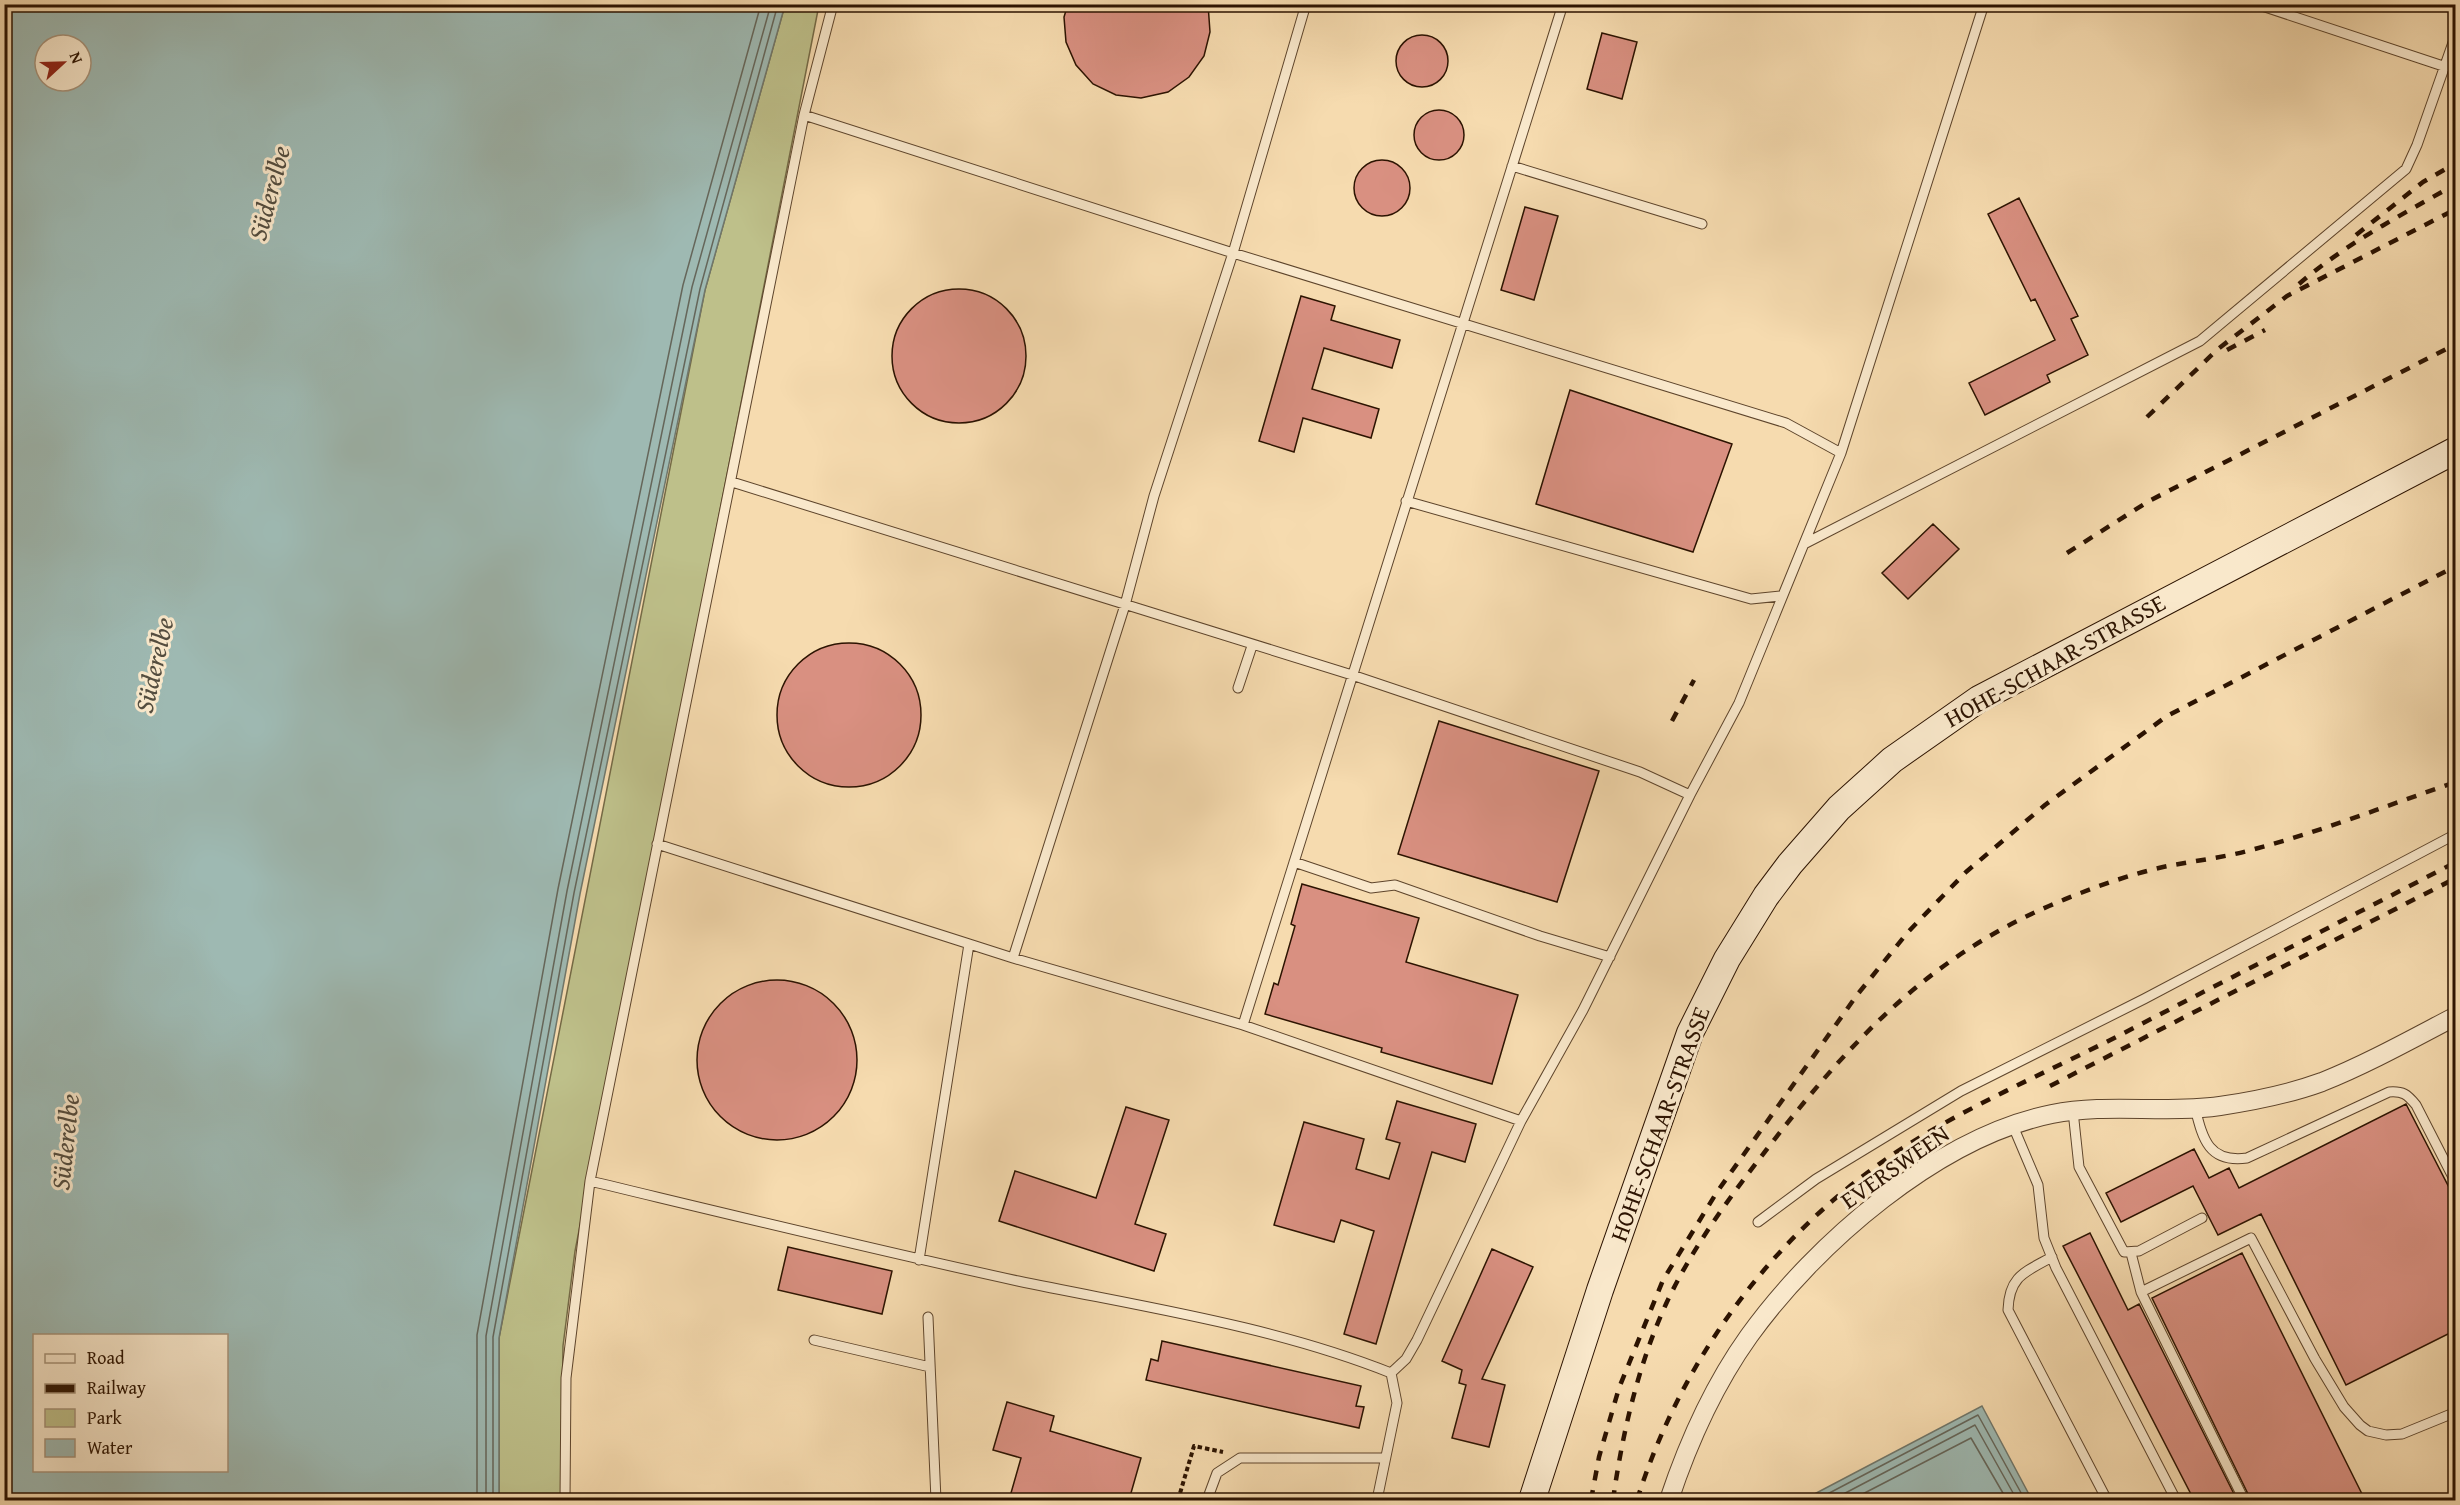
<svg xmlns="http://www.w3.org/2000/svg" width="2460" height="1505" font-family="'Gentium Book Plus',serif">
<rect width="100%" height="100%" fill="#f6dbaf"/>
<filter id="stains"><feTurbulence type="fractalNoise" baseFrequency=".00333" numOctaves="4"/><feColorMatrix values="0 0 0 0 .2 0 0 0 0 .09 0 0 0 0 .02 0 0 0 .5 -.17"/></filter>
<radialGradient id="worn" r=".72"><stop offset=".6" stop-color="#630" stop-opacity="0"/><stop offset="1" stop-color="#630" stop-opacity=".3"/></radialGradient>
<path fill="#bec08a" stroke="#756a46" stroke-width="1.5" d="M785 5H819L575 1251 563 1346 561 1500H499V1338L705 290Z"/>
<path fill="#9eb9b2" stroke="#70776b" stroke-width="1.5" fill-rule="evenodd" d="M5 4 785 5 705 290 580 894 499 1338V1500H5ZM45 45H81V81H45ZM34 1336H226V1470H34Z
M1982 1406 2032 1500H1803Z"/>
<g fill="none" stroke-linecap="round" stroke-linejoin="round">
<path stroke="#65665a" stroke-width="1.5" d="M477 1500V1335L558 889 683 285 761 4
M486 1500V1336L567 891 692 287 771 4
M493 1500V1337L574 893 700 289 778 4
M1816 1500 1978 1415 2025 1500
M1832 1500 1975 1425 2017 1500
M1851 1500 1971 1438 2007 1500"/>
</g>
<path fill="#d99081" stroke="#2c1301" stroke-width="1.5" d="M1068 4H1208L1210 32 1204 56 1189 77 1168 92 1141 98 1116 95 1093 84 1076 65 1066 42 1064 17Z
M1602 33 1637 42 1622 99 1587 89Z
M1396 61a26 26 0 1 1 52 0a26 26 0 1 1-52 0Z
M1414 135a25 25 0 1 1 50 0a25 25 0 1 1-50 0Z
M1354 188a28 28 0 1 1 56 0a28 28 0 1 1-56 0Z
M2019 198 2078 316 2071 319 2088 355 2047 375 2050 382 1985 415 1969 383 2055 340 2035 299 2031 301 1988 214Z
M1525 207 1558 216 1534 300 1501 290Z
M892 356a67 67 0 1 1 134 0a67 67 0 1 1-134 0Z
M1301 296 1335 306 1331 320 1400 340 1392 368 1324 348 1312 389 1379 409 1371 438 1303 418 1294 452 1259 441Z
M1570 390 1732 444 1693 552 1536 504Z
M1933 524 1959 549 1908 599 1882 573Z
M777 715a72 72 0 1 1 144 0a72 72 0 1 1-144 0Z
M1439 721 1599 771 1557 902 1398 854Z
M1302 884 1419 918 1406 962 1518 995 1492 1084 1381 1052 1382 1048 1265 1014 1274 983 1278 985 1295 926 1291 924Z
M697 1060a80 80 0 1 1 160 0a80 80 0 1 1-160 0Z
M1397 1101 1476 1124 1465 1162 1432 1152 1376 1344 1344 1334 1374 1231 1341 1220 1334 1242 1274 1225 1304 1122 1364 1139 1356 1169 1389 1179 1400 1143 1386 1139Z
M2406 1104 2456 1201V1330L2346 1385 2261 1214 2218 1235 2193 1186 2121 1222 2106 1193 2194 1149 2209 1178 2229 1168 2239 1188Z
M1126 1107 1169 1120 1135 1224 1166 1234 1154 1271 999 1221 1015 1171 1096 1198Z
M2090 1233 2128 1310 2139 1304 2237 1500H2194L2063 1246Z
M788 1247 892 1271 882 1314 778 1290Z
M1492 1249 1533 1267 1482 1379 1505 1385 1489 1447 1452 1438 1466 1385 1459 1383 1462 1370 1442 1361Z
M2242 1253 2365 1500H2251L2152 1298Z
M1162 1341 1361 1386 1356 1406 1364 1407 1359 1428 1146 1380 1151 1359 1158 1361Z
M1007 1402 1054 1416 1050 1431 1141 1458 1129 1500H1009L1021 1458 993 1450Z"/>
<g fill="none" stroke-linecap="round" stroke-linejoin="round">
<g stroke="#5e452c" stroke-width="11">
<path id="service" d="M2256 4 2446 67
M804 115 1233 253 1786 423 1841 453
M1512 166 1702 224
M732 482 1352 675 1640 772 1690 795
M1406 501 1751 599 1781 596
M1804 544 2200 341 2406 169 2417 145 2456 34
M1238 688 1252 646
M657 844 1013 958 1243 1025 1521 1121
M1294 862 1371 888 1395 885 1540 936 1610 957
M1013 958 1125 605 1154 496 1233 253 1306 4
M1243 1025 1563 4
M2195 1108C2203 1140 2209 1163 2247 1158L2389 1092C2403 1091 2407 1094 2416 1105L2456 1183
M2073 1111 2079 1167 2124 1252 2139 1251 2202 1218
M2013 1126 2038 1185 2044 1238 2056 1268 2176 1500
M590 1181C732 1215 875 1250 1018 1281 1143 1307 1273 1326 1391 1373
M1758 1222 1816 1179 1961 1091 2144 999 2456 834
M2131 1253 2141 1292 2244 1500
M2052 1257C2025 1272 2009 1276 2008 1310L2107 1500
M919 1260 969 944
M2141 1292 2251 1238 2315 1359 2344 1407 2360 1425 2368 1431 2386 1435 2402 1434 2456 1412
M928 1317 936 1500
M814 1340 930 1367
M565 1500 566 1378 590 1181 804 115 833 4
M1207 1500 1217 1473 1240 1458H1385
M1377 1500 1397 1403 1391 1373 1406 1359 1417 1340 1521 1121 1583 1010 1690 795 1739 703 1841 453 1984 4"/>
</g>
<g stroke="#5e452c" stroke-width="20">
<path id="minor" d="M1669 1500C1688 1443 1714 1385 1749 1336 1815 1244 1938 1137 2052 1114 2108 1103 2164 1114 2220 1106 2254 1101 2289 1094 2322 1082 2367 1064 2412 1039 2456 1016"/>
</g>
<g stroke="#2c1301" stroke-width="28">
<path id="secondary" d="M1532 1500 1600 1290 1690 1033 1727 959 1766 896 1790 864 1839 808 1892 760 1979 699 2456 450"/>
</g>
<path stroke="#2c1301" stroke-width="4" stroke-dasharray="4.5 3" stroke-linecap="butt" d="M1178 1500 1194 1446 1223 1452"/>
<use href="#service" stroke="#f9e8cb" stroke-width="9"/>
<use href="#minor" stroke="#f9e8cb" stroke-width="18"/>
<use href="#secondary" stroke="#f9e8cb" stroke-width="26"/>
<path stroke="#2c1301" stroke-width="4.5" stroke-dasharray="10 10" stroke-linecap="butt" d="M2356 235 2423 182 2456 163
M2299 284C2345 244 2403 214 2456 184
M2227 350 2265 330
M2147 417 2218 349 2287 296 2456 209
M2067 553 2149 501 2456 344
M1672 721 1694 680
M2050 1086 2456 878
M1591 1500 1599 1457 1619 1388 1663 1280 1717 1192 1857 995 1908 932 1966 872 2045 805 2167 716 2456 566
M1613 1500C1622 1435 1638 1365 1666 1304 1692 1248 1729 1198 1767 1149 1848 1044 1925 960 2049 906 2086 890 2124 876 2163 867 2192 861 2222 858 2251 850 2320 832 2388 805 2456 782
M1637 1500C1680 1364 1766 1244 1882 1162 1951 1113 2044 1074 2120 1035 2232 977 2344 920 2456 862"/>
</g>
<g text-anchor="middle" stroke-width="6" stroke-linejoin="round" paint-order="stroke">
<g font-size="24" fill="#2c1301" stroke="#f9e8cb">
<text transform="translate(2055 661) rotate(-29)" y="8">HOHE-SCHAAR-STRASSE</text>
<text transform="translate(1660 1124) rotate(-70)" y="8">HOHE-SCHAAR-STRASSE</text>
<text transform="translate(1895 1167) rotate(-35)" y="8">EVERSWEEN</text>
</g>
<g font-size="26" font-style="italic" fill="#544d3f" stroke="#f9e8cb">
<text transform="translate(269 193) rotate(-75)" y="9">Süderelbe</text>
<text transform="translate(154 665) rotate(-77)" y="9">Süderelbe</text>
<text transform="translate(65 1142) rotate(-84)" y="9">Süderelbe</text>
</g>
</g>
<rect width="2460" height="1505" fill="none" stroke="#f6dbaf" stroke-width="24"/>
<rect x="6" y="6" width="2448" height="1493" fill="none" stroke="#2c1301" stroke-width="3"/>
<rect x="12" y="12" width="2436" height="1481" fill="none" stroke="#2c1301" stroke-width="1.5"/>
<rect x="33" y="1334" width="195" height="138" fill="#f9e8cb" stroke="#a7937a" stroke-width="1.5"/>
<rect x="45" y="1354" width="30" height="9" fill="#f9e8cb" stroke="#a7937a" stroke-width="1.5"/>
<text x="87" y="1364" font-size="18" fill="#2c1301">Road</text>
<rect x="45" y="1384" width="30" height="9" fill="#2c1301" stroke="#a7937a" stroke-width="1.5"/>
<text x="87" y="1394" font-size="18" fill="#2c1301">Railway</text>
<rect x="45" y="1409" width="30" height="18" fill="#bec08a" stroke="#a7937a" stroke-width="1.5"/>
<text x="87" y="1424" font-size="18" fill="#2c1301">Park</text>
<rect x="45" y="1439" width="30" height="18" fill="#9eb9b2" stroke="#a7937a" stroke-width="1.5"/>
<text x="87" y="1454" font-size="18" fill="#2c1301">Water</text>
<g transform="translate(63 63) rotate(68)"><circle r="28" fill="#f9e8cb" stroke="#a7937a" stroke-width="1.5"/>
<path d="M0-4.5L10 22L0 15L-10 22Z" fill="#8f2418"/>
<text y="-9" font-size="16" font-weight="bold" text-anchor="middle" fill="#2c1301">N</text>
</g>
<rect width="100%" height="100%" filter="url(#stains)"/>
<rect width="100%" height="100%" fill="url(#worn)"/>
</svg>
